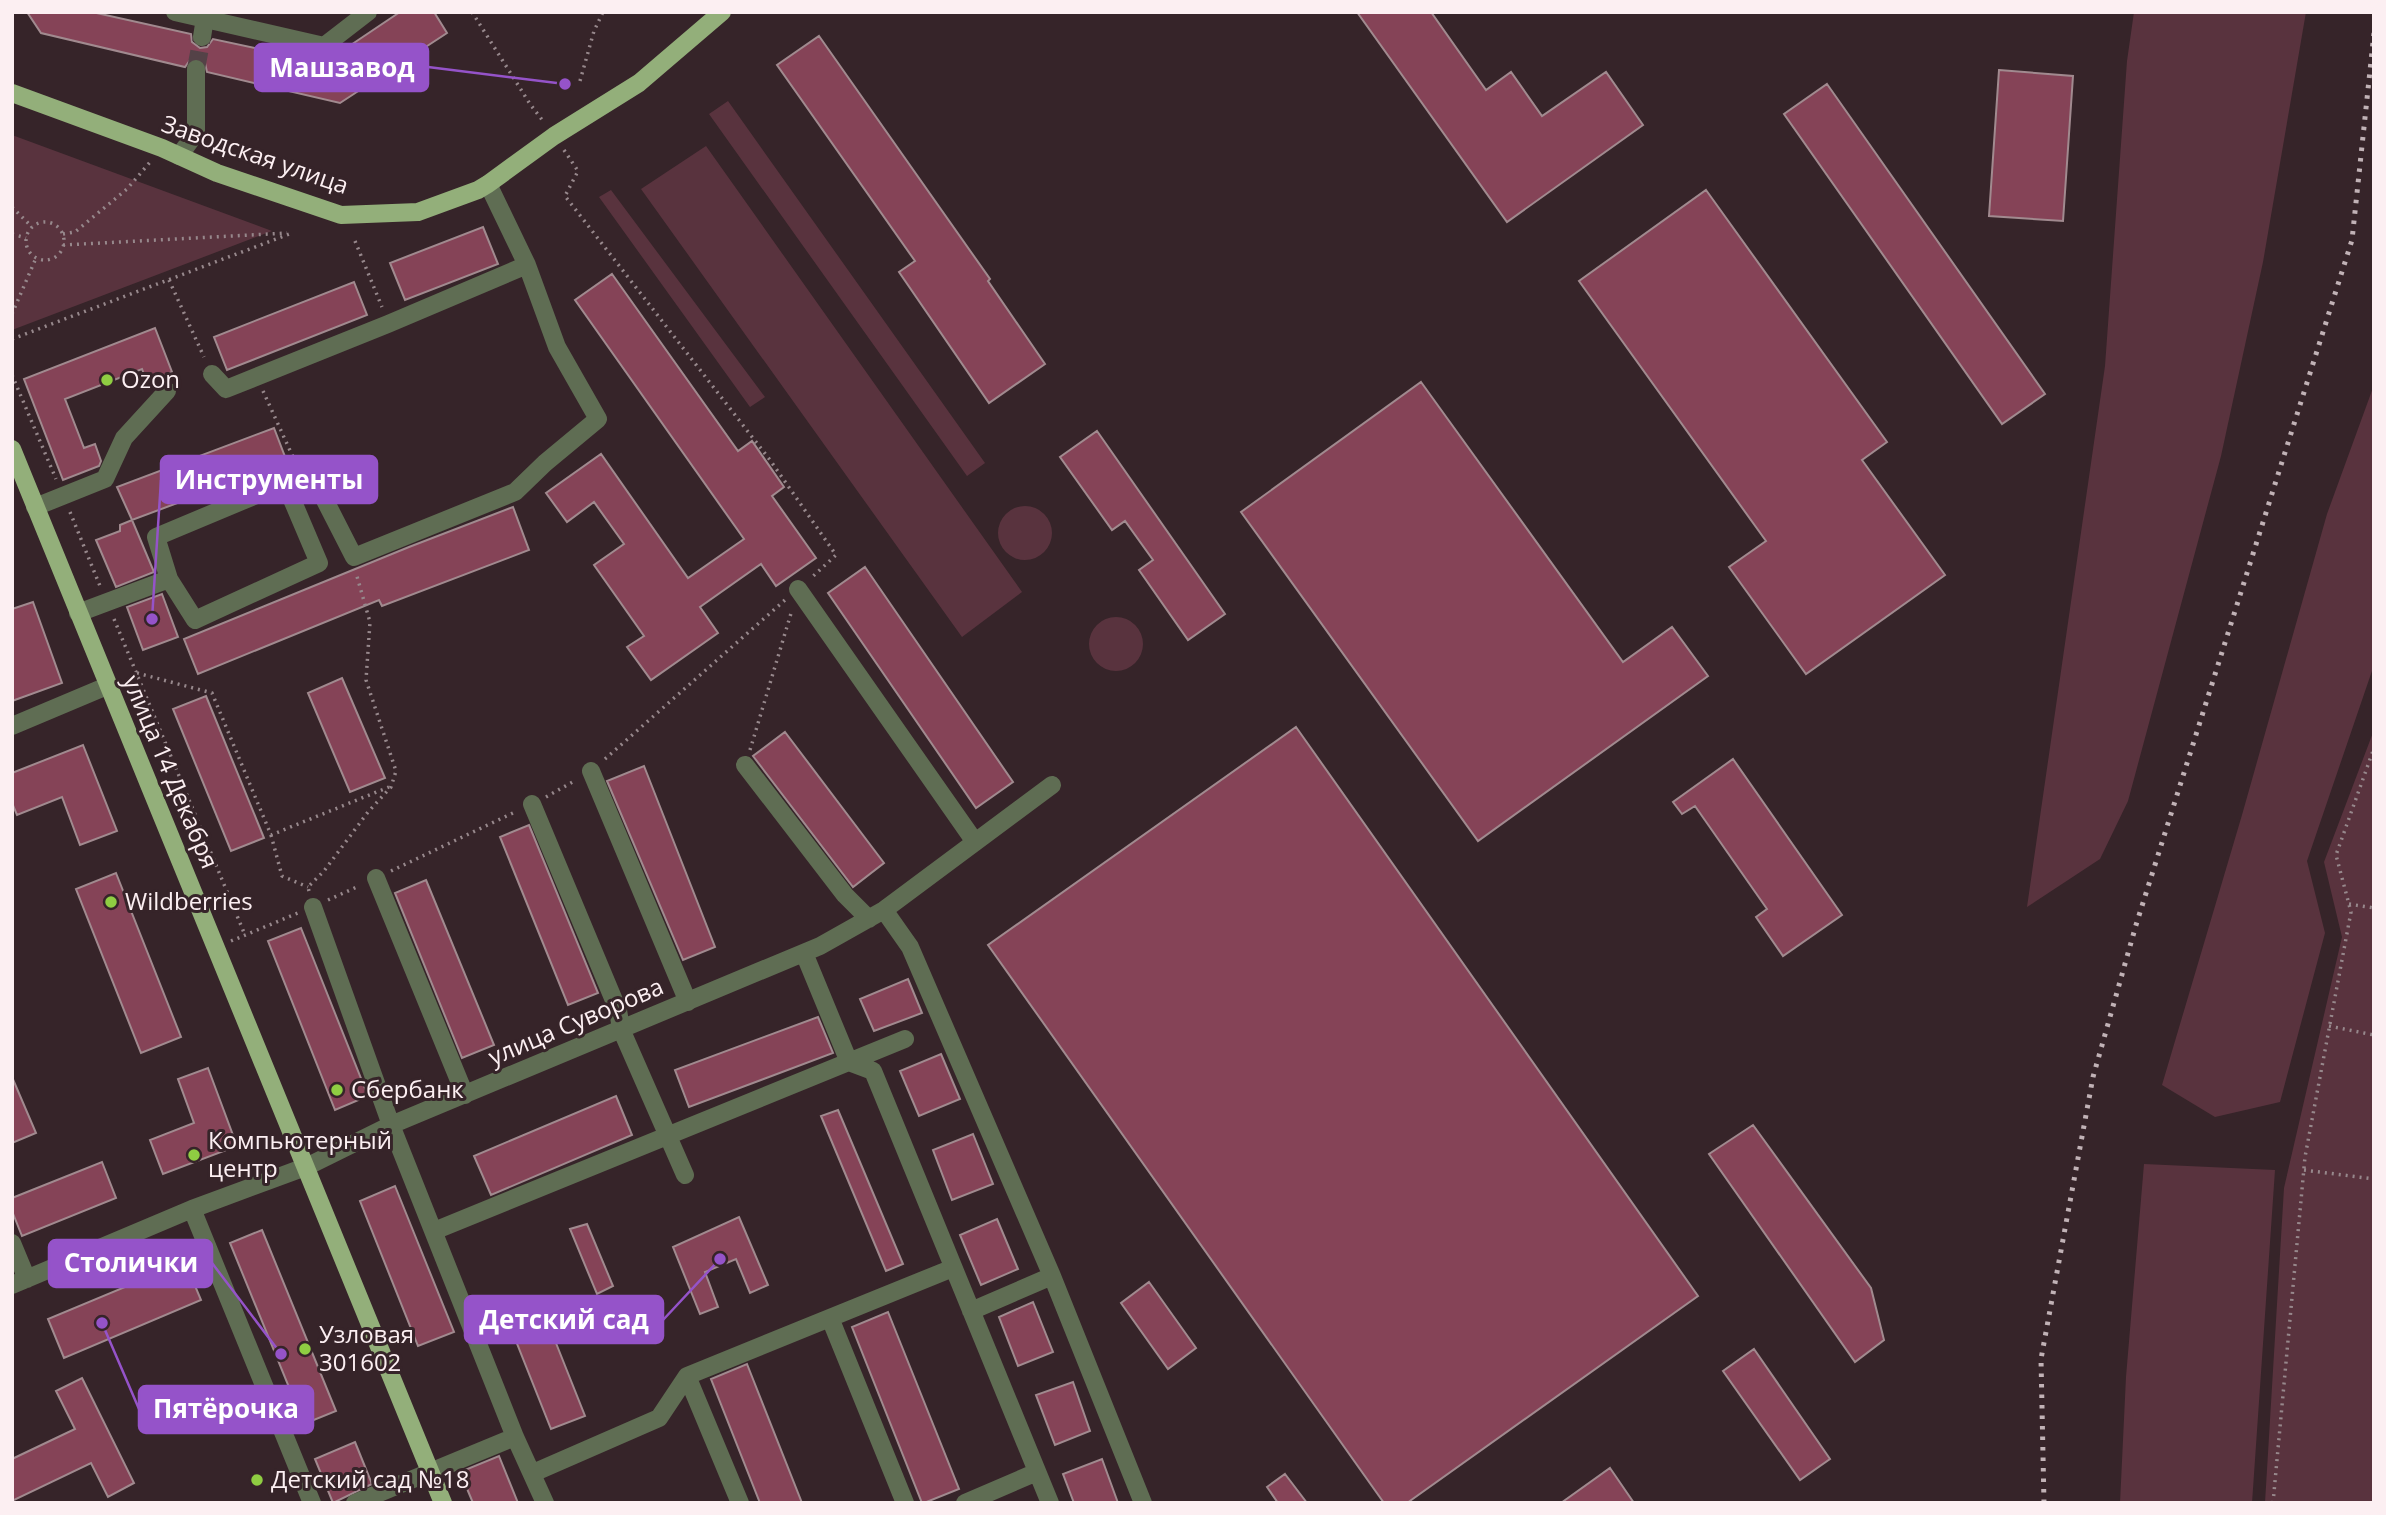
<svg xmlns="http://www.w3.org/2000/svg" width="2386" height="1515" font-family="'Open Sans',sans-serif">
<rect width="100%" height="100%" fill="#362429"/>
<path fill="#59333e" d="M2134 12H2306L2263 262 2221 456 2128 801 2100 859 2027 907 2105 366 2127 61Z
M728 101 985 463 967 476 709 114Z
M12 135 272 231 12 330Z
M706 146 1022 592 962 637 641 189Z
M611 190 765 397 750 407 599 197Z
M2374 385V665L2307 861 2325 933 2280 1102 2215 1117 2162 1085 2242 815 2327 514Z
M998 533a27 27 0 1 1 54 0a27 27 0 1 1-54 0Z
M1089 644a27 27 0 1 1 54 0a27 27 0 1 1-54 0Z
M2374 730V1503H2265L2284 1188 2342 937 2324 862Z
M2144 1164 2275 1170 2252 1503H2120L2126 1377Z"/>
<path fill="#854357" stroke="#a18a8f" stroke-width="2" d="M27 12H92L191 34 192 42 200 48 207 47 213 39 324 63 400 12H434L447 33 340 103 207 72 205 63 197 58 190 60 185 67 41 33Z
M1357 12H1431L1486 90 1511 72 1542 116 1606 72 1643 125 1507 222Z
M819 36 990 279 988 281 1045 364 989 403 899 272 915 261 777 65Z
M1999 70 2073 76 2063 221 1989 216Z
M1827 84 2045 394 2002 424 1784 114Z
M1706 190 1887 442 1862 460 1945 575 1806 674 1729 567 1766 541 1579 281Z
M483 227 498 264 405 300 390 263Z
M612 274 738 451 752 441 784 487 772 496 816 558 776 586 761 564 700 607 718 633 651 680 627 647 644 636 594 565 624 544 594 502 567 522 546 493 601 454 688 578 744 539 575 300Z
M354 282 367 315 227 370 214 337Z
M155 328 172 372 147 382 142 369 65 399 84 448 95 444 101 461 99 466 63 480 24 379Z
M1421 382 1623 662 1672 627 1708 676 1478 841 1241 512Z
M274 428 287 462 132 520 117 487Z
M1097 431 1225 614 1188 640 1139 570 1153 560 1125 521 1112 530 1060 457Z
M513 507 529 550 382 606 379 600 198 674 184 639 409 547Z
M132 520 154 572 116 587 96 540 120 531V525Z
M865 567 1013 782 976 808 828 593Z
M162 594 178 637 143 650 127 607Z
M33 602 62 683 12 701V609Z
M342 678 385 778 350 792 308 693Z
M206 696 264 838 231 851 173 709Z
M1296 727 1698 1296 1407 1503H1384L988 945Z
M785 732 884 863 853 887 753 756Z
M83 745 117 831 80 845 62 797 17 815 12 803V773Z
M1733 759 1842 915 1783 956 1756 917 1767 909 1695 806 1682 814 1673 802Z
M644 766 715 947 683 960 607 781Z
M529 825 598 993 568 1005 500 837Z
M116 873 181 1037 141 1053 76 889Z
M426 880 494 1045 462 1058 395 893Z
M301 928 368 1096 335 1110 268 941Z
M908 979 922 1013 874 1031 860 999Z
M818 1017 833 1053 689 1107 675 1070Z
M941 1054 960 1099 919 1116 900 1071Z
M208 1068 237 1146 163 1174 150 1140 194 1123 178 1079Z
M12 1077 36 1133 12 1143Z
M616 1096 632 1135 491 1195 474 1156Z
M838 1110 903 1264 886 1271 821 1116Z
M1753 1125 1871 1288 1884 1340 1855 1362 1709 1154Z
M973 1134 993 1184 952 1200 933 1150Z
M102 1162 116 1198 22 1236 12 1211V1198Z
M395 1186 454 1332 418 1346 360 1201Z
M739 1217 768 1285 750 1293 736 1259 705 1272 718 1307 700 1314 673 1247Z
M997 1219 1018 1269 981 1285 960 1235Z
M587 1224 613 1286 597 1294 570 1229Z
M262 1230 336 1411 304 1424 230 1243Z
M185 1262 201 1300 64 1358 48 1319Z
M1149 1282 1196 1348 1168 1369 1121 1303Z
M1033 1302 1053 1352 1018 1366 999 1317Z
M888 1312 959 1489 924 1503H922L852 1327Z
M548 1323 585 1416 551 1429 514 1336Z
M1754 1349 1830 1459 1800 1480 1723 1371Z
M747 1364 802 1503H760L711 1379Z
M82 1378 134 1483 108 1497 91 1463 12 1501V1459L75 1429 56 1391Z
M1073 1382 1090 1431 1055 1445 1036 1395Z
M355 1442 372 1484 333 1503 315 1459Z
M499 1456 518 1503H473L460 1472Z
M1102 1459 1118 1503H1074L1063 1474Z
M1610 1468 1634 1503H1561Z
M1285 1474 1307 1503H1278L1267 1487Z"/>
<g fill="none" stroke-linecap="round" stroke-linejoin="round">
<path stroke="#544247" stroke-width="18" stroke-dasharray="18 9" stroke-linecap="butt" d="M196 69 202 37"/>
<path stroke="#97888c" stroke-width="3.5" stroke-dasharray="2 5" stroke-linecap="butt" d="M472 12 530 104 543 121
M580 81 594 31 603 12
M564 150 578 171 565 196 770 460 836 555 810 579
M12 207 32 227
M26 241a19 19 0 1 1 38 0a19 19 0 1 1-38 0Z
M12 234 26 238
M63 234 75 232 127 189 151 161
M355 241 382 307
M63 245 287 233
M169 280 204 357
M12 314 36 258
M12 339 292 233
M12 375 56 479
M263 391 293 457
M70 512 100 586
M114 619 245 935
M137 673 212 693 271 835 389 787
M750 750 792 610
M605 759 785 600
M546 797 576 780
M271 835 282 876 308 887
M391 871 517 811
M309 891 308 887 324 871 368 812 391 787 396 771 366 680 370 622 356 573
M328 900 359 886
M2349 904 2374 908
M231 941 298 913
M2329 1026 2374 1035
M2304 1170 2374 1179
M2273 1503 2305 1157 2351 912 2336 855 2374 748"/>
<path stroke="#5f6d53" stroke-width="18" d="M175 12 324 46 368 12
M202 37 206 12
M179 156 196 133V69
M212 374 226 389 388 324 527 265 488 184
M300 471 309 469 354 557 515 492 545 463 598 419 557 347 527 265
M35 507 105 479 124 438 167 391
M798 589 975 842
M78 613 169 579 156 537 285 483 319 563 195 620 169 579
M12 726 107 686
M745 765 845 895 869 919
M591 771 688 1002
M532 804 618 1010 621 1029 685 1175
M376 878 465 1095
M313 907 391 1125 515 1437 545 1503
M884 910 910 947 1052 1276 1143 1503
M804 953 849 1062 873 1071 1050 1503
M192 1209 312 1503
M434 1231 905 1039
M12 1243 27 1279
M12 1285 192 1209 308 1166 391 1125 820 946 884 910 1052 785
M971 1311 1052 1276
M830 1318 905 1503
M687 1376 740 1503
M533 1473 659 1418 687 1376 953 1268
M355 1503 515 1437
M965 1503 1037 1472"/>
<path stroke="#93af7a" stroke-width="18" d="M12 93 162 148 217 173 341 215 418 212 478 190 488 184 554 136 639 83 722 12
M12 449C154 801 302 1150 443 1503"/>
<path stroke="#c1b2b6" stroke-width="5" stroke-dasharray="3.5 7" stroke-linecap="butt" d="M2044 1503 2041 1359 2093 1077 2136 925 2352 240 2374 33"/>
</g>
<g fill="#8fcd42" stroke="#362429" stroke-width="2.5">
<circle cx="107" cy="380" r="7"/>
<circle cx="111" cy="902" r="7"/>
<circle cx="337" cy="1090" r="7"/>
<circle cx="194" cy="1155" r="7"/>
<circle cx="305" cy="1349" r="7"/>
<circle cx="257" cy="1480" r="7"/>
</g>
<g text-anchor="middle" stroke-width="6" stroke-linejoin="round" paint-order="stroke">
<g font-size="24" fill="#fceff2" stroke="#362429">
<text transform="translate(255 155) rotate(19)" y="8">Заводская улица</text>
<text transform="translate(170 772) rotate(67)" y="8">улица 14 Декабря</text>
<text transform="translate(576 1022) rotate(-23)" y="8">улица Суворова</text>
</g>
<g font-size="24" fill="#fceff2" stroke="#362429" text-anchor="start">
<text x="121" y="388">Ozon</text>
<text x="125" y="910">Wildberries</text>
<text x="351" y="1098">Сбербанк</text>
<text x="208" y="1149">Компьютерный<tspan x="208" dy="28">центр</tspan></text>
<text x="319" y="1343">Узловая<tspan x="319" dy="28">301602</tspan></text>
<text x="271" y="1488">Детский сад №18</text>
</g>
</g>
<path fill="none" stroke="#9553c9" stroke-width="2.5" d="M565 84L428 67M152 619L161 480M281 1354L212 1263M720 1259L663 1320M102 1323L139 1409"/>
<g fill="#9553c9" stroke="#362429" stroke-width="2.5">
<circle cx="565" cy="84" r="7"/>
<circle cx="152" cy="619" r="7"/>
<circle cx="281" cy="1354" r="7"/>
<circle cx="720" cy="1259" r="7"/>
<circle cx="102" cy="1323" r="7"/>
</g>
<g fill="#9553c9" stroke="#9553c9" stroke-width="2.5">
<rect x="255" y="44" width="173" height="47" rx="7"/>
<rect x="161" y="456" width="216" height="47" rx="7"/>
<rect x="49" y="1240" width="163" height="47" rx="7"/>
<rect x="465" y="1296" width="198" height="47" rx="7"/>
<rect x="139" y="1386" width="174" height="47" rx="7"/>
</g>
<g font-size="26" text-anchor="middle" font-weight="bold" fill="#fff">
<text x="342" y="77">Машзавод</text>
<text x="269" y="489">Инструменты</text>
<text x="131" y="1272">Столички</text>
<text x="564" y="1329">Детский сад</text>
<text x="226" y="1418">Пятёрочка</text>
</g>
<rect width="2386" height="1515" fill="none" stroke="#fceff2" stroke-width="28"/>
</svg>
